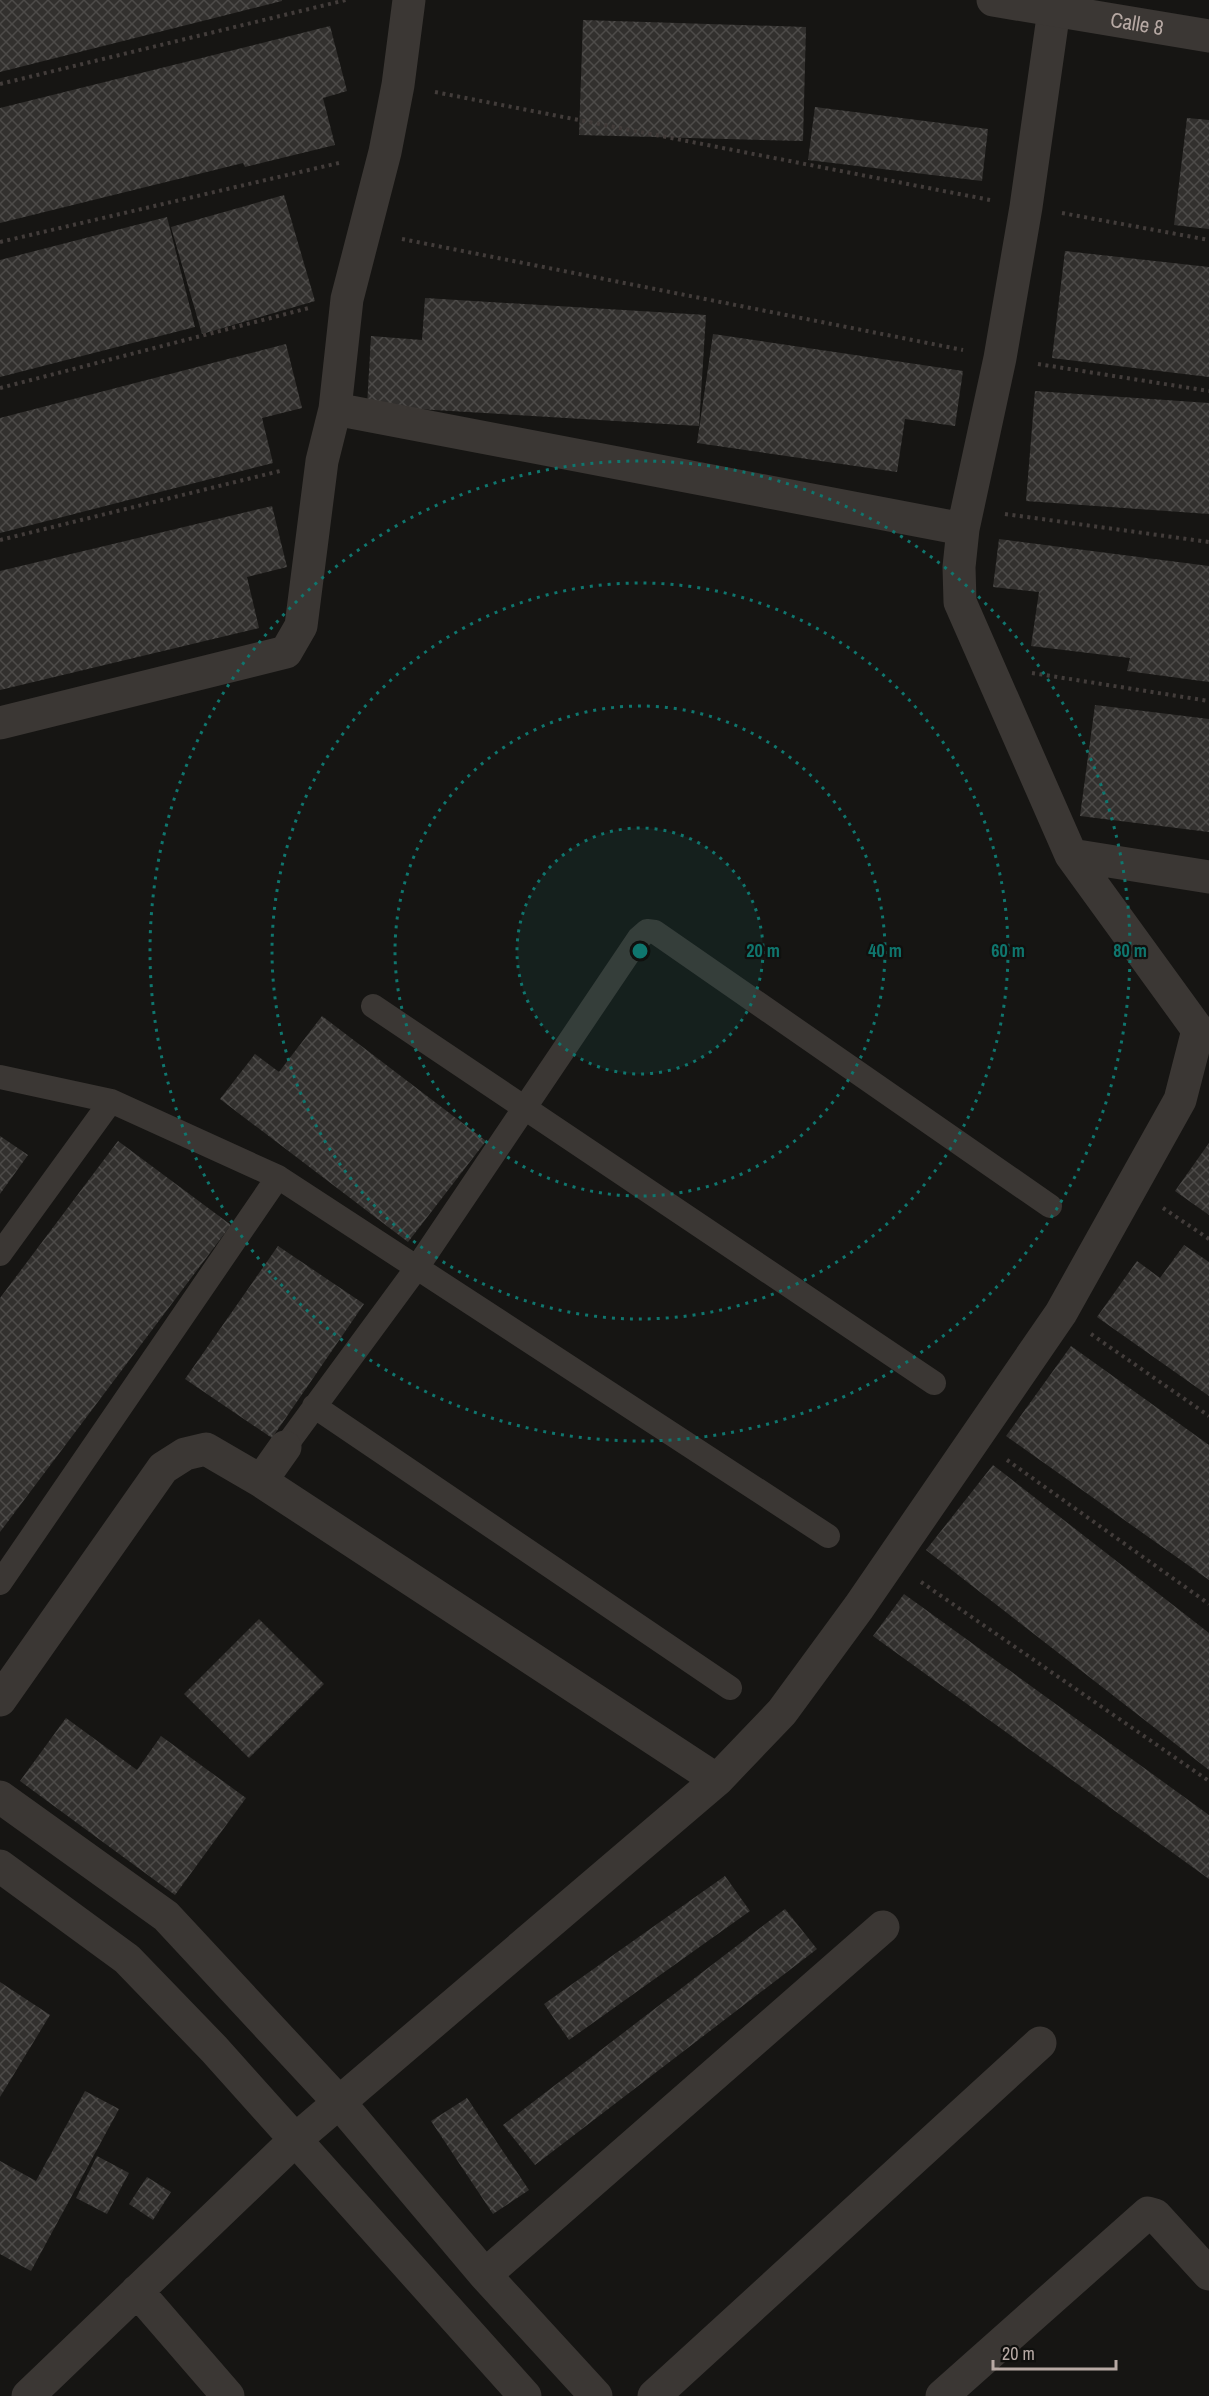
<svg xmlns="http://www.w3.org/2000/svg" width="1209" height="2396" font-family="'Archivo Narrow',sans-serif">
<defs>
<pattern id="building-cross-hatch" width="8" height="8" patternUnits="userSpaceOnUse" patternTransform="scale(1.5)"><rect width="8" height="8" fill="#32302e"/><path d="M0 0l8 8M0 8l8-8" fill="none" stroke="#4d4b49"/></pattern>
</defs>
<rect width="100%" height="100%" fill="#161513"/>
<path fill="url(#building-cross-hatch)" d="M0 0H282V1L0 72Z
M583 20 806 27 803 141 579 135Z
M330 26 347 91 323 98 335 145 245 167 243 163 0 223V108Z
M815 107 988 129 982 181 808 160Z
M1187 118 1209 120V229L1174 225Z
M284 195 315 301 202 334 171 227Z
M167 217 195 327 0 377V260Z
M1065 251 1209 267V377L1052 358Z
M425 298 706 315 699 426 367 406 371 336 422 340Z
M713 334 963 371 955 426 905 419 897 472 697 443Z
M286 344 302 408 262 418 273 463 0 533V418Z
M1035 391 1209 403V514L1026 501Z
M272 506 287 567 247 577 259 628 0 690V571Z
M999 539 1209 566V682L1127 671 1130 658 1031 646 1039 592 993 587Z
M1095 705 1209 719V832L1080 816Z
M322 1016 486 1141 408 1242 220 1099 255 1054 279 1072Z
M0 1136 28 1155 0 1194Z
M118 1141 231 1225 0 1532V1298Z
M1209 1143V1215L1175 1191Z
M1184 1245 1209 1262V1396L1097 1317 1137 1261 1160 1278Z
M278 1246 364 1304 272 1438 185 1379Z
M1071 1346 1209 1445V1580L1006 1436Z
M993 1465 1209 1633V1770L926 1550Z
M904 1594 1209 1815V1879L873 1636Z
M259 1619 324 1684 249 1758 184 1694Z
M66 1718 137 1770 161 1736 246 1798 175 1895 20 1781Z
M725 1876 750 1911 569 2040 544 2004Z
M785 1909 817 1949 535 2165 503 2125Z
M0 1982 50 2015 0 2097Z
M85 2091 119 2109 31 2271 0 2254V2161L36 2181Z
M467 2098 529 2190 493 2214 431 2121Z
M97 2156 129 2173 107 2214 76 2198Z
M147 2177 171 2192 153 2220 129 2204Z"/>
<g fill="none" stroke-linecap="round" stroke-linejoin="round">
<path stroke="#423c3a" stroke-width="4" stroke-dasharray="3 4.5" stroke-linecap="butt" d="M0 84 346 0
M435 92 990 200
M1062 213 1209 240
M402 239 963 350
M0 242 343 162
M1038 364 1209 391
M0 388 309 308
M1005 514 1209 542
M0 540 284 470
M1032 673 1209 701
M1163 1208 1209 1239
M1091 1334 1209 1416
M1007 1460 1209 1604
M921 1582 1209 1781"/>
<path stroke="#3b3734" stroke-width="24" d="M373 1006 934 1383
M0 1077 111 1101 278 1177 828 1536
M0 1254 111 1101
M314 1406 730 1688
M285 1447 416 1269 639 938 647 931 655 932 1050 1206
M0 1583 278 1177"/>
<path stroke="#3b3734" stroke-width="33" d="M335 409 963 529
M0 723 286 652 301 626 322 461 335 409 347 299 385 152 398 85 409 0
M1071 855 1209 877
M261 1481 285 1447
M0 1700 163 1468 185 1454 206 1449 261 1481 717 1780
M0 1797 166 1916 338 2101 485 2275 596 2396
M0 1866 127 1959 214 2049 525 2396
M485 2275 883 1927
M137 2291 228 2396
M28 2396 295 2140 717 1780 782 1712 859 1607 1061 1313 1180 1100 1198 1030 1071 855 960 602 959 567 963 529 1000 358 1026 207 1054 10
M654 2396 1040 2043
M942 2396 1148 2213 1155 2215 1209 2274"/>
<path stroke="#3b3734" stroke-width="33" id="s1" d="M993 0 1209 36"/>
</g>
<circle cx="640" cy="951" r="123" fill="#0f766e" fill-opacity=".12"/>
<g fill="none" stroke="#0f766e" stroke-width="3" stroke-dasharray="3 6">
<circle cx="640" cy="951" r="123"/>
<circle cx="640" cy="951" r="245"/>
<circle cx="640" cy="951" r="368"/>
<circle cx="640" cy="951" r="490"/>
</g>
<g text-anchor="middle" stroke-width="4.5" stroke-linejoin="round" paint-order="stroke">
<g font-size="21" fill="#b7a9a4" stroke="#10100e">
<text dy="7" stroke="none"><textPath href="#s1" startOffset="146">Calle 8</textPath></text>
</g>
</g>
<circle cx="640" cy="951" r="9" fill="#0f766e" stroke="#10100e" stroke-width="3"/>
<g font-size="18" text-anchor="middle" font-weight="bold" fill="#0f766e" stroke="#10100e" stroke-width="4.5" stroke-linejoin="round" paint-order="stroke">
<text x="763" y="957">20 m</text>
<text x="885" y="957">40 m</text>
<text x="1008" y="957">60 m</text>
<text x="1130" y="957">80 m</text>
</g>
<path d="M993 2360v9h123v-9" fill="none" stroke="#b7a9a4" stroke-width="3"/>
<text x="1002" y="2360" font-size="18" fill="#b7a9a4" stroke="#10100e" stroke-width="4.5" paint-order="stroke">20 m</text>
</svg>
